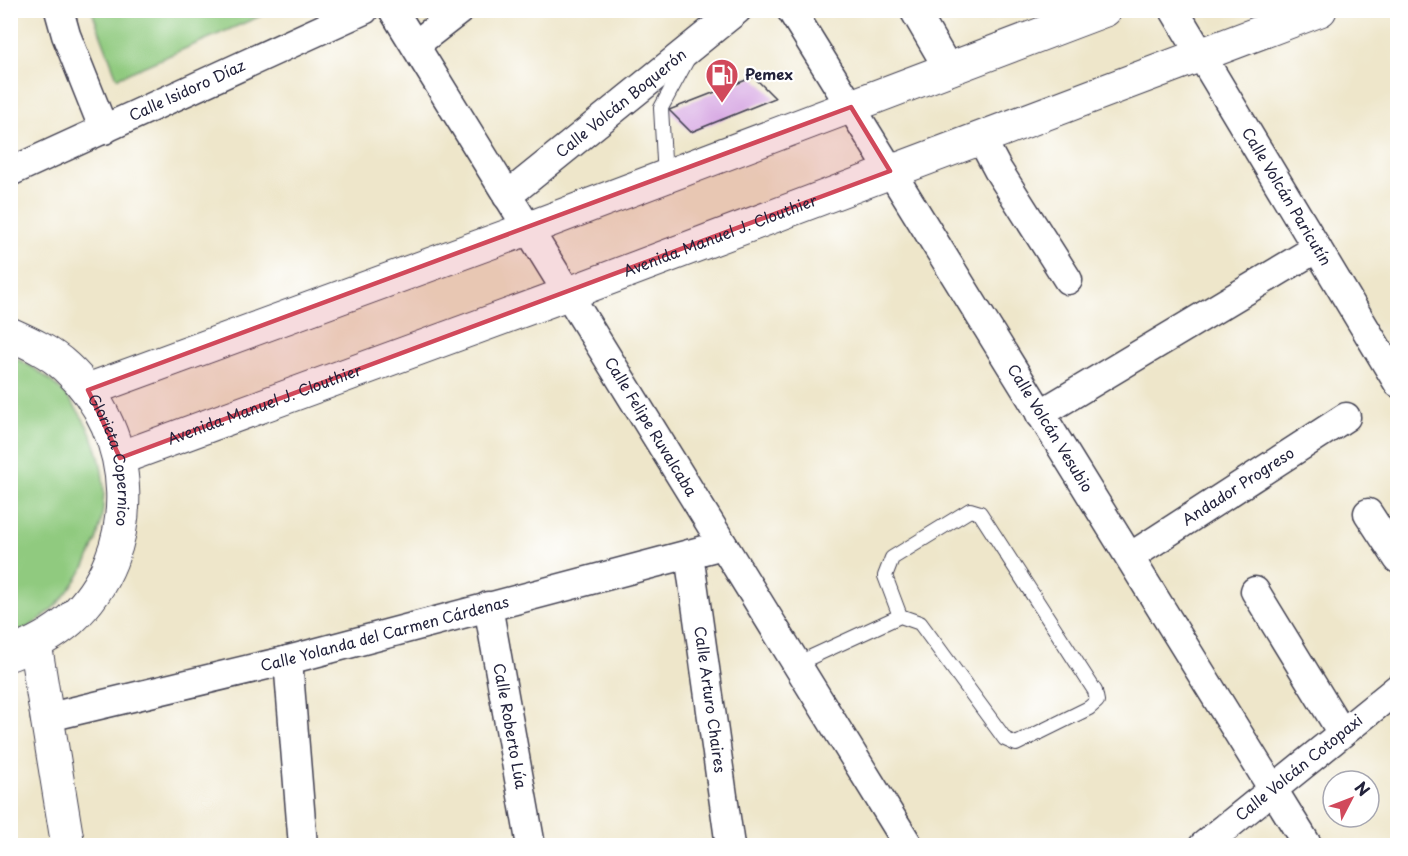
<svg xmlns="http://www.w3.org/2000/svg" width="1408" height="856" font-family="'Playpen Sans',sans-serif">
<rect width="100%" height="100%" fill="#fff"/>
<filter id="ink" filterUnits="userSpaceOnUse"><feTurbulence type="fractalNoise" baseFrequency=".0167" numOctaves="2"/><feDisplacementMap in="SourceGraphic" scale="12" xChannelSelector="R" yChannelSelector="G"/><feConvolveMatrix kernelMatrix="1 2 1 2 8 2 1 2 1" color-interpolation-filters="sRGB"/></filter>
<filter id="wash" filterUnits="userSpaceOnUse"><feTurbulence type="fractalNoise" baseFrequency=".008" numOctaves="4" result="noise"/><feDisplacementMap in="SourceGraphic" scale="24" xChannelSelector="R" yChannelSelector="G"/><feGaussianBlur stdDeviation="1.35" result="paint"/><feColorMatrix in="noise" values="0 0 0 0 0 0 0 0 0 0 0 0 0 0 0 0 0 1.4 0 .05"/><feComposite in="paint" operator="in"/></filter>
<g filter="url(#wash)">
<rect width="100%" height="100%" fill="#eee6ca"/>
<path fill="#90ca7f" stroke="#59765d" stroke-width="1.5" d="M92 11V10L272 11 117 78Z
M11 356C105 398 134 510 68 591 55 609 33 628 11 634Z"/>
<g id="blocks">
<path fill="#d6a6e2" d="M754 77 775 98 691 132 669 110Z"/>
</g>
</g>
<g filter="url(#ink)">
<use href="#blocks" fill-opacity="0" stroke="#413f50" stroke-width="1.5"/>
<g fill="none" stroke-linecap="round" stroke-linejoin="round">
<g stroke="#413f50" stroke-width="16">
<path id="service" d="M665 177 661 108 687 60
M796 664 900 616 920 623 1005 739 1016 744 1089 708 1097 701 1095 691 980 513 970 510 892 558 885 576 900 616"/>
</g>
<g stroke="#413f50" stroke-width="31">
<g id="minor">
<path d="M59 10 66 35 104 130"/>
<path id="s1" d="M393 10 909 846"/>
<path id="s2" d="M791 10 1308 846"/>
<path d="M914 10 949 70"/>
<path id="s3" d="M1174 10 1398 383"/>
<path d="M415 45 460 10"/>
<path d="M981 138 998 170 1068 280"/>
<path id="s4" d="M10 172 364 10"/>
<path id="s5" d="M507 196 737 10"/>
<path d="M1040 414 1317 248"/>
<path d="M1368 513 1398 559"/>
<path id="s6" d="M689 554 730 846"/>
<path id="s7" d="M1130 557 1346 417"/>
<path d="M1255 591 1342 733"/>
<path id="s8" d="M488 606 531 846"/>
<path d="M288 660 303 846"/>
<path id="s9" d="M45 718 288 660 723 545"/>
<path id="s10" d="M1203 846 1398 688"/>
</g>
</g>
<g stroke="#413f50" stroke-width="35">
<path id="tertiary" d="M35 644 68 846"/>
</g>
<g stroke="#413f50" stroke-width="35">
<g id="secondary">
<path id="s11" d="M10 334C30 343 50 352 66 367 138 433 144 552 70 620 53 635 31 646 10 654"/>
<path d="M88 390 527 229 1105 10"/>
<path id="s12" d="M120 458 567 294 1320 10"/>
</g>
</g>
<use href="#service" stroke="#fff" stroke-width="14"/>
<use href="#minor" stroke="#fff" stroke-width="28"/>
<use href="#tertiary" stroke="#fff" stroke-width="33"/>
<use href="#secondary" stroke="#fff" stroke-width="33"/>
</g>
</g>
<path fill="#d1495b" fill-opacity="0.2" stroke="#d1495b" stroke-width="4.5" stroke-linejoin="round" d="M851 107 890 171 120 458 88 390Z"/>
<defs>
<g id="fuel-pin" transform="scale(1.725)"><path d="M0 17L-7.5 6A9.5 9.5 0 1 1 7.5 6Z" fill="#d1495b" stroke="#fff"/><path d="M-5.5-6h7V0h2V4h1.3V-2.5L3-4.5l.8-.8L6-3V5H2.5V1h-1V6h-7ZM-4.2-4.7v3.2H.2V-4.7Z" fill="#fff"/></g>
</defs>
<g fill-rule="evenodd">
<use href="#fuel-pin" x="722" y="75"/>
</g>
<g text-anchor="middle" stroke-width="4.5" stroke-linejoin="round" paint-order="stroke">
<g font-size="15" font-weight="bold" fill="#22223b" stroke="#fff" text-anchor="start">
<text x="745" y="80">Pemex</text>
</g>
<g font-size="15" fill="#22223b" stroke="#fff">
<text dy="5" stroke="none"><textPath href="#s4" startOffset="195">Calle Isidoro Díaz</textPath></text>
<text dy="5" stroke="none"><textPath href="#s5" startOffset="147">Calle Volcán Boquerón</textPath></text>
<text dy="5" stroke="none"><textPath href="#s3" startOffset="218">Calle Volcán Paricutín</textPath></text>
<text dy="5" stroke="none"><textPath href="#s12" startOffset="640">Avenida Manuel J. Clouthier</textPath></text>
<text dy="5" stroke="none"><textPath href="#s12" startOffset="154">Avenida Manuel J. Clouthier</textPath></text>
<text dy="5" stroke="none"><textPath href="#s1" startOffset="490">Calle Felipe Ruvalcaba</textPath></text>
<text dy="5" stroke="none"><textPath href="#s2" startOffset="492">Calle Volcán Vesubio</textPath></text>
<text dy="5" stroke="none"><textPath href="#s11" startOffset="172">Glorieta Copernico</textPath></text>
<text dy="5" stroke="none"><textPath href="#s7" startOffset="129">Andador Progreso</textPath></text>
<text dy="5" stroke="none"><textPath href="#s9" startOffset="350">Calle Yolanda del Carmen Cárdenas</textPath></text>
<text dy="5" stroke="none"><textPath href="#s6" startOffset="147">Calle Arturo Chaires</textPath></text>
<text dy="5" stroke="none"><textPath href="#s8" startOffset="122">Calle Roberto Lúa</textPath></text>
<text dy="5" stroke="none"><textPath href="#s10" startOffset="124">Calle Volcán Cotopaxi</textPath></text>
</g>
</g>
<rect width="1408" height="856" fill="none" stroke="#fff" stroke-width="36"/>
<g transform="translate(1351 799) rotate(48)"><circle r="28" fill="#ffffff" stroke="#a7a7b1" stroke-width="1.5"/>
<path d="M0-4.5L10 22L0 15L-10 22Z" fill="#d1495b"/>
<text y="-9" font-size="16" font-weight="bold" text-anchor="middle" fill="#22223b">N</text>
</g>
</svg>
